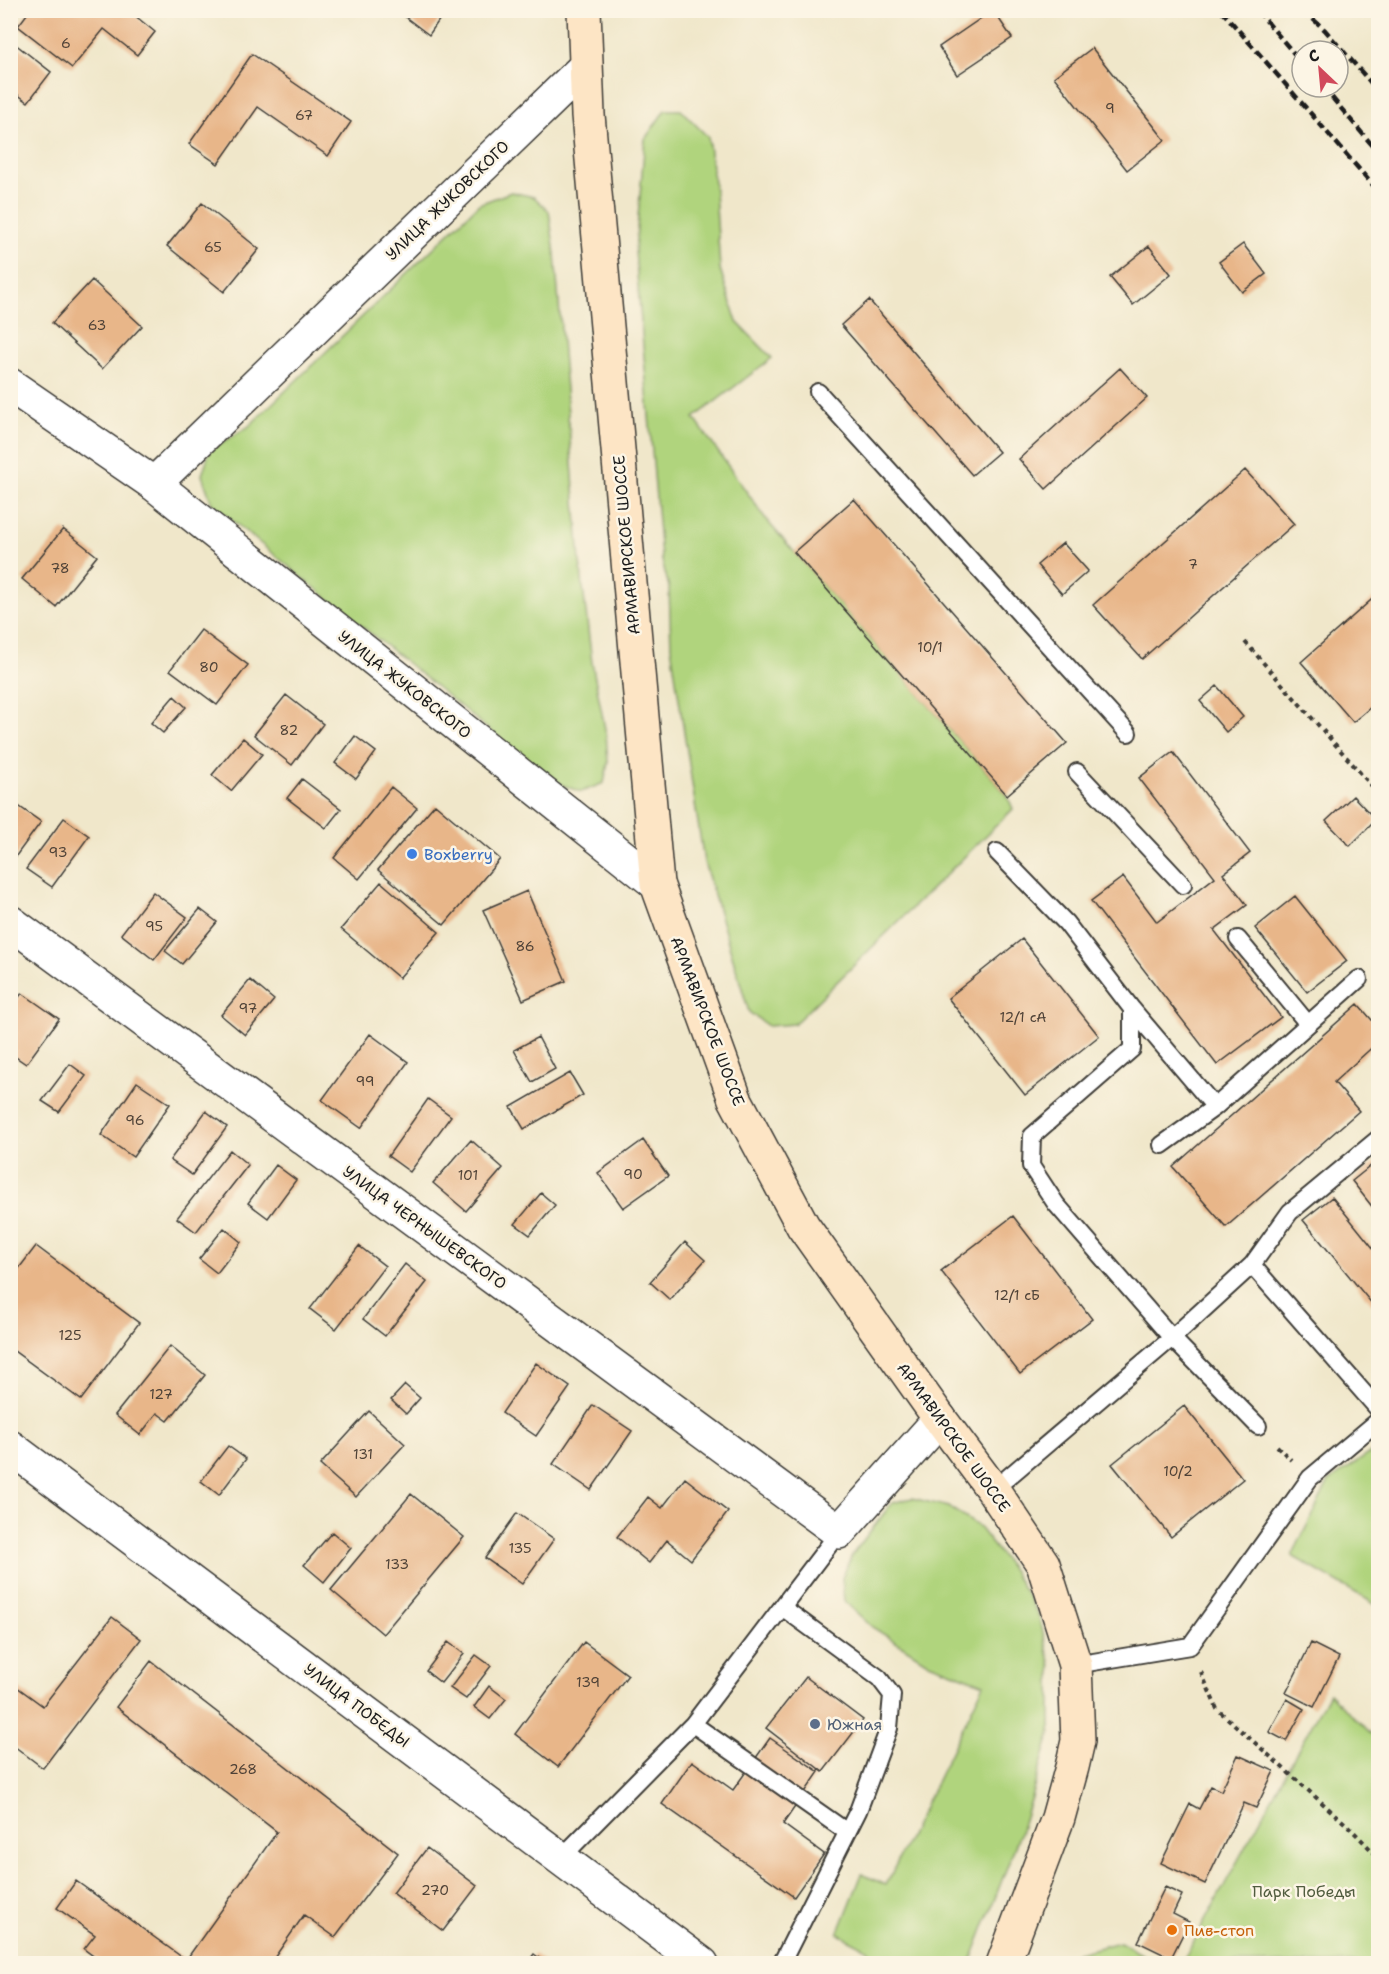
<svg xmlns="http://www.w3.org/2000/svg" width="1389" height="1974" font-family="'Shantell Sans',sans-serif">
<rect width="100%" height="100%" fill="#fcf5e5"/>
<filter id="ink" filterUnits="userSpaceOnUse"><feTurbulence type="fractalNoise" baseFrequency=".0167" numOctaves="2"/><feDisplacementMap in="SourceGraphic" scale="12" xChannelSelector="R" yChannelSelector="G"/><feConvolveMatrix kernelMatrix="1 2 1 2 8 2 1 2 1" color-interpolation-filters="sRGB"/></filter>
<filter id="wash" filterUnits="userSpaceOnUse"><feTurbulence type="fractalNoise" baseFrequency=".008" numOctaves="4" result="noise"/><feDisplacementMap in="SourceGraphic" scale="24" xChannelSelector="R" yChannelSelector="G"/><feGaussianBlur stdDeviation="1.35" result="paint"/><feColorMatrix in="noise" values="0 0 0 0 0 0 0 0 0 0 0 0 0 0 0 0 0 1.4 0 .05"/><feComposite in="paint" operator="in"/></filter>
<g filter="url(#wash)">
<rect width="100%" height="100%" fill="#f0e7ca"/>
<path fill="#b0d47d" stroke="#66784c" stroke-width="1.5" d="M665 110H681L708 137 715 191 720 269 737 322 772 358 694 418 768 522 1007 795 1013 809 794 1024 768 1026 749 1012 704 862 671 647 669 587 661 557 635 251 645 139Z
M511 192 534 197 549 211 555 254 580 562 592 663 606 734 608 763 604 783 581 792 552 781 212 504 202 475 210 450 248 427 479 204Z
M1378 1448V1606L1292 1556 1329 1481Z
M912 1498 949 1507 978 1526 1013 1571 1039 1616 1051 1666V1732L1019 1836 970 1963H864L869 1950 838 1934 862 1874 886 1885 984 1684 929 1663 872 1627 844 1601 842 1578 852 1555 892 1503Z
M1329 1693 1378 1740V1963H1182Z
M1120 1942 1157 1963H1053L1055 1959Z"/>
<g id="blocks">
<path fill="#e8b689" d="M30 10H128L155 32 137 55 104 29 72 68 18 26Z
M396 10H446L429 35Z
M993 10 1012 38 957 75 939 47Z
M10 40 51 72 28 102 10 89Z
M1092 48 1165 140 1127 170 1054 77Z
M252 54 351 122 328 156 258 107 218 164 189 144Z
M202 203 259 249 224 292 167 246Z
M1243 244 1266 274 1242 292 1219 262Z
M1149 246 1171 274 1133 305 1110 277Z
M92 280 142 326 102 369 52 323Z
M869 300 999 452 972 475 841 325Z
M1120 368 1147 398 1046 489 1019 459Z
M1245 470 1294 524 1142 659 1093 605Z
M854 499 1067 743 1007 795 794 552Z
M63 529 97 556 56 607 22 579Z
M1063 543 1088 571 1062 594 1037 565Z
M1378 594V701L1353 722 1301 662Z
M201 630 248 665 217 705 170 670Z
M1217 686 1243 717 1226 732 1200 701Z
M286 695 323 724 292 765 254 735Z
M174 696 186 707 163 733 151 723Z
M355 736 376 752 356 779 335 763Z
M243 738 262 754 231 791 212 775Z
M1173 752 1250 853 1223 874 1247 905 1214 930 1281 1017 1217 1065 1091 901 1123 877 1157 922 1215 877 1139 778Z
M302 779 341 809 326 828 287 798Z
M391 787 417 808 359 879 334 858Z
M1353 796 1376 820 1350 846 1326 821Z
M10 800 41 822 10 864Z
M435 804 500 859 444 925 378 870Z
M64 818 89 836 52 887 26 869Z
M381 882 439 932 399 978 341 929Z
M527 891 566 981 523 1000 483 910Z
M153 892 187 917 154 960 121 934Z
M1295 896 1347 961 1307 992 1255 928Z
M200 909 217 922 182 964 165 951Z
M1022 939 1099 1036 1025 1095 948 998Z
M250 980 274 1000 245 1035 221 1015Z
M22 993 59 1019 26 1064 10 1053V1009Z
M1358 1004 1378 1027V1042L1334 1082 1359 1111 1226 1227 1173 1167Z
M370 1034 408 1062 361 1128 322 1100Z
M538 1037 555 1069 532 1082 514 1050Z
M70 1064 86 1076 59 1112 42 1101Z
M570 1073 583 1095 524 1129 511 1107Z
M137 1082 170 1104 133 1157 101 1135Z
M428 1099 451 1116 410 1172 388 1156Z
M206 1111 227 1127 192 1175 170 1160Z
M471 1140 503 1168 466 1211 433 1183Z
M643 1140 668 1176 623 1208 598 1173Z
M230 1150 248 1165 196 1232 177 1218Z
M1378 1160V1214L1352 1181Z
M276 1165 296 1180 268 1218 248 1203Z
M541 1193 555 1205 530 1235 515 1224Z
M1332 1197 1378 1254V1311L1303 1220Z
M1013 1216 1092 1319 1020 1374 941 1271Z
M224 1228 241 1242 217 1273 199 1259Z
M685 1242 705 1260 670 1300 650 1282Z
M36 1246 139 1323 81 1400 10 1348V1280Z
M359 1246 385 1266 336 1329 310 1309Z
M405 1264 427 1282 385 1336 363 1319Z
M170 1346 205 1375 168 1421 157 1413 140 1435 115 1415Z
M536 1363 570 1387 536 1436 502 1413Z
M405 1385 420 1398 406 1414 391 1400Z
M593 1405 632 1431 591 1490 553 1464Z
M1184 1406 1243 1479 1171 1537 1112 1464Z
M369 1411 405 1444 356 1497 320 1465Z
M228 1446 246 1459 219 1495 201 1481Z
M685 1478 728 1512 691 1560 667 1540 649 1563 617 1537 648 1497 662 1508Z
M411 1494 464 1537 383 1634 331 1590Z
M517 1513 554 1539 522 1584 485 1558Z
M332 1532 351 1548 324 1582 304 1565Z
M112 1617 141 1639 43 1768 10 1743V1682L43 1706Z
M448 1642 464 1654 441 1683 426 1671Z
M584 1642 628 1675 558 1767 515 1734Z
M1311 1643 1339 1657 1314 1707 1286 1693Z
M476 1655 491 1666 466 1699 450 1688Z
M151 1661 398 1853 335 1937 304 1915 270 1964H104L84 1949 95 1935 57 1908 76 1881 186 1960 277 1832 116 1707Z
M806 1677 863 1720 823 1772 766 1728Z
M489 1686 506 1699 490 1719 474 1707Z
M1287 1699 1304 1709 1286 1741 1269 1732Z
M770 1738 819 1772 783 1824 824 1854 794 1897 662 1804 692 1761 733 1790Z
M1238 1755 1274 1771 1256 1808 1244 1803 1205 1884 1161 1863 1190 1804 1199 1809 1211 1786 1221 1791Z
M427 1848 477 1886 443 1931 393 1893Z
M1165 1887 1182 1895 1173 1914 1189 1922 1171 1958 1138 1942Z
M534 1954 547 1964H526Z"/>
</g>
</g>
<g filter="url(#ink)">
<use href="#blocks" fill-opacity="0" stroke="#3c3a36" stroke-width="1.5"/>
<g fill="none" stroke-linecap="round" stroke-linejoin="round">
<g stroke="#3c3a36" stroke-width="20">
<path id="service" d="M818 392 1128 733
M1077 772 1183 885
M997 852 1066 923 1132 1009V1049L1032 1136 1031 1166 1056 1204 1172 1338 1258 1426
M1238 939 1308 1024
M1132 1009 1215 1107
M1162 1145 1215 1107 1359 979
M1252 1265 1378 1409
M993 1490 1172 1338 1252 1265 1290 1212 1378 1139
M1075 1665 1190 1646 1310 1478 1378 1421
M693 1724 847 1832
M562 1857 693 1724 839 1532
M781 1964 858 1811 889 1728 892 1695 879 1678 782 1607"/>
</g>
<g stroke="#3c3a36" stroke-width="36">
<path id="minor" d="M154 484 657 884
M10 922 839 1532 940 1419"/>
</g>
<g stroke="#3c3a36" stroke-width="36">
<path id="tertiary" d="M10 385 154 484 585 67
M10 1447 702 1964"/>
</g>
<g stroke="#3c3a36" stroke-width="36">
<path id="secondary" d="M584 10 588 115 657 884 735 1099 803 1226 940 1419 993 1490 1043 1564 1075 1665 1078 1741 1072 1767 1058 1818 1003 1964"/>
</g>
<path stroke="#3c3a36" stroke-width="4" stroke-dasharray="4.5 4.5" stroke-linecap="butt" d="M1245 642 1378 793
M1277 1446 1291 1460
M1201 1672 1217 1709 1349 1827 1378 1857"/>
<use href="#service" stroke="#fff" stroke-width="16"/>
<use href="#minor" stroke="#fff" stroke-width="33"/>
<use href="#tertiary" stroke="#fff" stroke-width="33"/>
<use href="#secondary" stroke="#fde5c5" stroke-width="33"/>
<path stroke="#1c1c1c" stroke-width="4.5" stroke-dasharray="9 4.5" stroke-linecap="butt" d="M1221 10 1378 191
M1257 10 1302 63
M1303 10 1325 30 1378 91
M1323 87 1378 152"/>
</g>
</g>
<circle fill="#3f7fe0" stroke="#fcf5e5" stroke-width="2" cx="412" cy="854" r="6"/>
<circle fill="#5c6f8a" stroke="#fcf5e5" stroke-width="2" cx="815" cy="1724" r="6"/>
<circle fill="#e8710a" stroke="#fcf5e5" stroke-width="2" cx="1172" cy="1930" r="6"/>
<g text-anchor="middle" stroke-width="5" stroke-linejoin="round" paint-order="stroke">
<g font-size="14" fill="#4f4237">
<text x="66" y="48">6</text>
<text x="1110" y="113">9</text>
<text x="304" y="120">67</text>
<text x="213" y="252">65</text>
<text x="97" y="330">63</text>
<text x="1193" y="569">7</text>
<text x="60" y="573">78</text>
<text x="930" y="652">10/1</text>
<text x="209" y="672">80</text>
<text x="289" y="735">82</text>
<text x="58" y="857">93</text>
<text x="154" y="931">95</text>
<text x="525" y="951">86</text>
<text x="248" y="1013">97</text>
<text x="1023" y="1022">12/1 сА</text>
<text x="365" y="1086">99</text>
<text x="135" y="1125">96</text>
<text x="633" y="1179">90</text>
<text x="468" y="1180">101</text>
<text x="1017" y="1300">12/1 сБ</text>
<text x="70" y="1340">125</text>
<text x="161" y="1399">127</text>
<text x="363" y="1459">131</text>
<text x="1178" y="1476">10/2</text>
<text x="520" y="1553">135</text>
<text x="397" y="1569">133</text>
<text x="588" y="1687">139</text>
<text x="243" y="1774">268</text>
<text x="435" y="1895">270</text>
</g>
<g font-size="16" fill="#1c1c1c" stroke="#fcf5e5">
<text transform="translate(447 200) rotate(-44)" y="6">УЛИЦА ЖУКОВСКОГО</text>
<text transform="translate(626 545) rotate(-95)" y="6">АРМАВИРСКОЕ ШОССЕ</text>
<text transform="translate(405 684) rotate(38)" y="6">УЛИЦА ЖУКОВСКОГО</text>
<text transform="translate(708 1021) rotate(69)" y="6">АРМАВИРСКОЕ ШОССЕ</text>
<text transform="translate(425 1227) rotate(36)" y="6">УЛИЦА ЧЕРНЫШЕВСКОГО</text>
<text transform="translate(954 1437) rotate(54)" y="6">АРМАВИРСКОЕ ШОССЕ</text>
<text transform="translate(357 1705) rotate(37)" y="6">УЛИЦА ПОБЕДЫ</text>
</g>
<g font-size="16" fill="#366cbe" stroke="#fcf5e5" text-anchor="start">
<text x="424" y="860">Boxberry</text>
</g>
<g font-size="16" fill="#4e5e75" stroke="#fcf5e5" text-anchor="start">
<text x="827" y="1730">Южная</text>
</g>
<g font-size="16" fill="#505c3e" stroke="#fcf5e5">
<text x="1304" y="1897">Парк Победы</text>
</g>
<g font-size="16" fill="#c56008" stroke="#fcf5e5" text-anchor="start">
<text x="1184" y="1936">Пив-стоп</text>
</g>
</g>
<rect width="1389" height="1974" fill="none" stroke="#fcf5e5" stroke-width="36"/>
<g transform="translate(1320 69) rotate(334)"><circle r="28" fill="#fcf5e5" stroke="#a29e95" stroke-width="1.5"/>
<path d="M0-4.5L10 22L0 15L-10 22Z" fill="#d1495b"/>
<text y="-9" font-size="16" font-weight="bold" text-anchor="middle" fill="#1c1c1c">С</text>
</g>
</svg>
